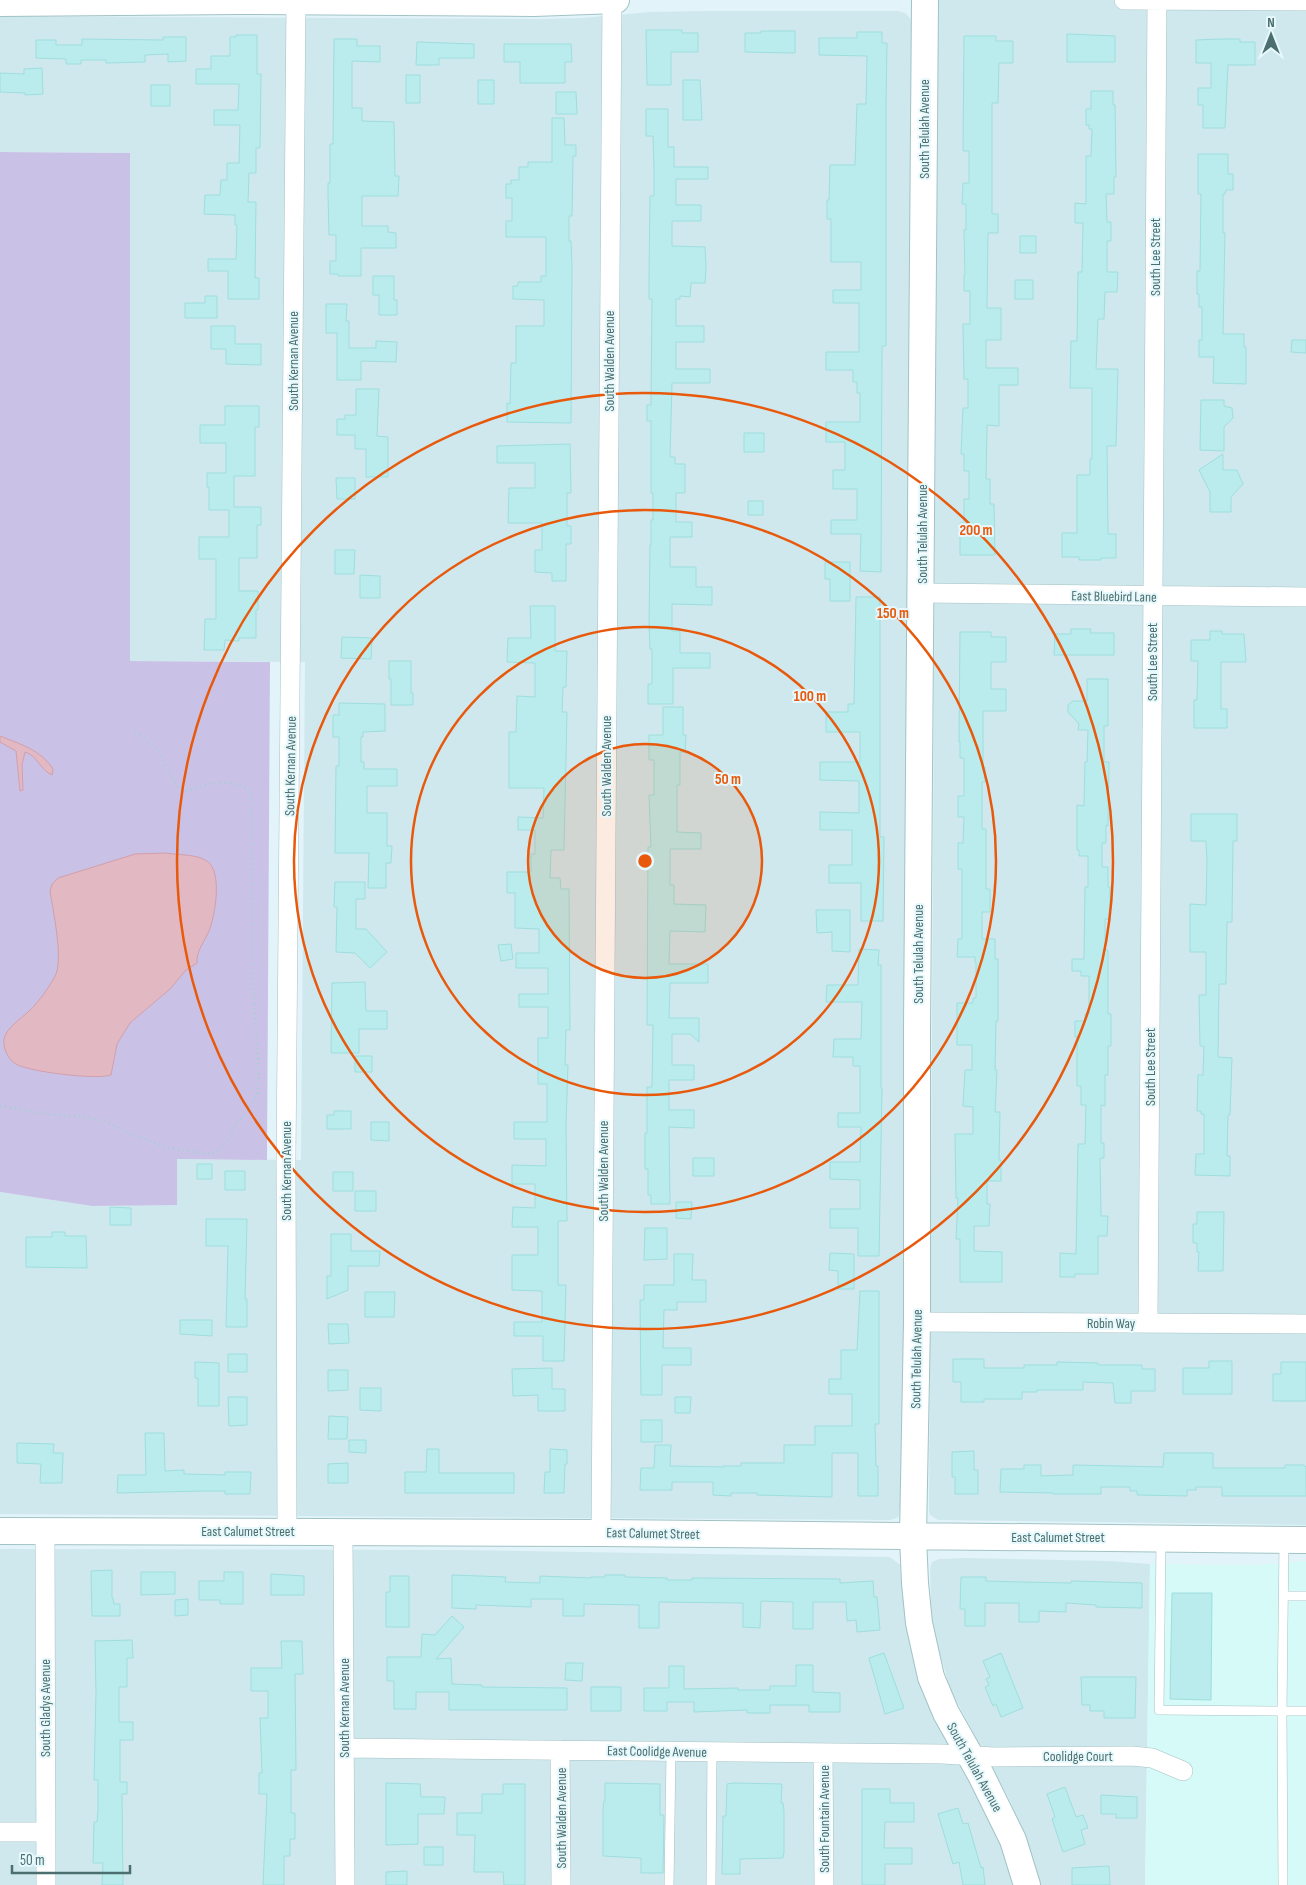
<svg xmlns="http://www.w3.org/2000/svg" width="1306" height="1885" font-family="'Sofia Sans Condensed',sans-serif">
<rect width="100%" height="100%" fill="#e2f4fa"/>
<path fill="#cfe8ee" d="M938 0H1306V1525L938 1520 930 1515 929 1510Z
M709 11H898L905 13 910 18 912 25 904 1375 903 1471 899 1516 897 1518 890 1520 0 1514V1192L92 1206 177 1204V1159L301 1160 305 662 130 661V153L0 152V16L540 19 581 18 651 12Z
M0 1549 458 1550 890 1557 900 1565 904 1606 912 1655 932 1714 987 1811 1004 1850 1015 1885H0Z
M964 1558 1109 1561 1150 1564 1145 1885H1041L1033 1857 1010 1801 951 1691 932 1628 930 1569 932 1562 939 1559Z"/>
<path fill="#d6faf7" d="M1306 1561V1885H1145L1150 1564 1256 1565Z"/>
<path fill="#cac2e6" d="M0 152 130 153V661L270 662 267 1160 177 1159V1205L92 1206 0 1192Z"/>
<path fill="#e2b8c2" stroke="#d29fab" d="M0 736C20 744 41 750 53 769L52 775C40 770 37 755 25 752L22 765 23 790 20 791 16 751 0 742Z
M165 853C177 855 197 854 207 861 223 872 215 916 209 931 204 942 196 952 197 963L186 970 170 989 130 1023 117 1044 111 1075C97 1080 27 1072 14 1063 7 1057 3 1048 4 1039 6 1028 22 1018 29 1011 38 1003 51 985 56 974 63 956 53 911 50 891L52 884 58 878 135 854Z"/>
<path fill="#bbeced" stroke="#9ddede" d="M646 30H682V33H698V52H671V85H647Z
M761 31H795V53L745 52V33H761Z
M857 32H882V43H887L886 104V346H882L881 572 860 571 861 534H831V520H857V489H833V470H845V442H826V422H860V393H857V382H853V370H826V352H859V303H833V290H861V262H831V219H827V200H829L830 165H855L857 104H866L867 56 819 55V38H857Z
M1067 34 1115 36V62H1067Z
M236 35H257V74H261L260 148H256V173H249L248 202H256L255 278H259V299H228V271H208V259H236L237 225H235V215L204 214 205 195H220L221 180H227V163H239L240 125H214V110H238L239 84H196V69H211V56H230V37H236Z
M964 36H996V41H1013V63H999L998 103H992V214H998V233H988L987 308H1001V340H986V368H1018V385H999V426L987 425 986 479H990V504H994L995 555H960V523H964V499H969V471H964V454H961L963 408H968V379H964L963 324H970V291H964V275H965L964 230H966V204H962L963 183H969V151H963Z
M163 37H186V61L168 62V54L145 55V62L106 63V60H81V64H66V59L36 58V40H56V45H82V39L163 40Z
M334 39H357V46H380V62L352 61V108H362V121L394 122 395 176H399L398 196H362V226H388V232L396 233V248H361V276H338V274H330V261H336V235H329L328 195V183H330V144H333Z
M1220 39H1240V42H1255V65H1228L1225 128H1203V105H1198V88H1211V63H1196V40Z
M417 42 474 44V58H439V65H416Z
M504 44H571L572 62H565V83H520V62H504Z
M42 68 43 94 25 95V93L0 92V73L24 74V69Z
M406 75H420V103H406Z
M478 80H494V104H478Z
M683 80H700L702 120H683Z
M151 85H170V106H151Z
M1091 91H1113V105H1115L1116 177H1114V194H1106L1107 222H1111V241H1107V272H1118L1117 292H1105L1104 319H1098L1096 369H1118L1116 446H1107L1108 534H1116V558H1101V560H1079V557H1062V533H1077V475H1090V459H1092V388H1070L1071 341H1077L1078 272H1082L1083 223H1075V203L1086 204V156H1091L1092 129H1089V125H1086V109H1091Z
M556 92H576L577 114H556Z
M646 109H668V147H674V167H708V179H676V205H701V221H672V246L705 247 706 266 705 283H691L690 297 680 296V299H676V326H704V342H676V369H710V383H672L670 457H675V464H685V493H676V522H692V537H670V567H696V587H712V605L672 604V631H680V653H710V668H673V704H648V684H652V649H650L649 625 650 545H651V520H653V493H651V421H647V405H651L652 299H649V277L650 196H654V169L653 136H646Z
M552 118H564L565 145H576V156H573L572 216H569V241H571L572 265 571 423 507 422V403L510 404 511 363H516V326H544V300L513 299V286H518V282H541V276H546V237H506V221H512V198H506V184H511V180H519V167H528V162H552Z
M1198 154H1228V174H1233V190H1226L1225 194H1223V233H1225L1223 334H1244V347H1246V384L1213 383 1214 357H1199V340H1202V307H1199V294H1197V271H1200L1201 194H1198Z
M1020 236H1036V253H1020Z
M373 276H394V300H397V315H379V295H373Z
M1015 280H1033V299H1015Z
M205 296H217V318H185V303H205Z
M326 304H347L346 321H349V348H376V341L397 342 396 362 361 361V380H337V333H326Z
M211 326H235V344H261V365L226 364V349H211Z
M1292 340H1306V353L1291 352Z
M356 389H379L377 436 388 437V477H366V449H355V435H337V419H345V415H356Z
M1201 400H1224V406L1232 408 1233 418 1224 427V451L1200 450Z
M225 406H259V427H255V476H234V507H261V525H257V558H239V591H258V610H256V638H239V641L225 640 224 650H204L205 619H216V559H199V537H229V510H209V487H207V473H226V443H200V425H225Z
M744 433H764V452H744Z
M570 444 571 493H567V526H571V544H566V581H552V573L535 572V550H542V523H508L509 488H535V463H497V446Z
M1223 454V470H1237L1243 484 1231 497V512H1210V492L1199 470Z
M336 478H355V499H337Z
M748 501H763V515H748Z
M335 550H355L354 574H335Z
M825 562H850V601H830V579H825Z
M360 575 380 576V598H360Z
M856 597H880V837H884L883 921H861V883H829V865H852V830H820V812L859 813V781L820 780V762H860V732H826V712H848V704H854Z
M530 606H555V651H567L566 687H563L562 712H567L564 850H551L550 878H560L561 889H569L570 1030H566L565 1065H568L566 1125 567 1221H558V1285H566L564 1361H543V1336H514V1322H542V1291L512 1290V1255H538V1227H512L513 1207 535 1208V1184H512V1165L546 1166V1139H514V1122H547V1084H538V1038H548V1007H519V994H548V968H516V953H539V929L515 928V893H507V872H531V854H535V830H518V817L543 818 544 788H509V732H516L517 696 535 697V663L507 662 508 638H531Z
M1071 629H1091L1090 633H1114V655H1054L1055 634H1071Z
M1210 631H1222V634H1244L1246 662H1221V709H1227V728H1194V700H1197L1198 661H1191V640H1210Z
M960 632H991V637H1006V662H991V689H1006V711H983V767H985V782H982V829H986V889H990V912H982V939H995V959H998V1021H996L995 1070H997L995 1112H1000L999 1160H1001V1181H987V1204H990L989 1226H974V1251L1002 1252V1282H960V1239H956L958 1198H956L955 1134H973V1107L963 1106 965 1070H972V1045H957V1003H973V998H976V962H975V957H957L958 939H962V869H958V843H963L964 817H958V796H964V758H960V742H959Z
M342 637 372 638 371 659 341 658Z
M389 661H411V693H413V705H391V679H389Z
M1087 679H1108V726H1104V762H1109L1108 826 1106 825V843H1102V867H1108V887H1110V919H1105V950H1108V1014H1111V1046H1108V1075H1105V1106L1101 1105V1143H1104V1158H1100L1101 1216H1108L1107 1236H1098V1274H1075V1277H1060V1253L1076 1254 1078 1144H1085L1086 1105H1081V1086H1077V1037H1075V1021H1085V1014H1089V976H1081V971H1072V959H1084L1085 887H1088V856H1079V850H1077V805L1084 806 1085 762H1087L1088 730H1078L1079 724 1068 712V705L1073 701H1087Z
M339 703 385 704V731L363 732V737H361V762H364V769H397V786H367V813H387V846H392L391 863H386V888H368L369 853H335L336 766H339V737H333V715H339Z
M663 707H683V735H686L685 752H680V785H677V832L701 833V849H670V885H674V904L706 905 705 932 670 931 669 964H708V983H670L669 1018H699V1042L690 1034H672V1065H694V1080H669V1110H694V1128L669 1127 670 1204H651V1195H648V1169H645V1133H647V1087H652L653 1025H647L648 847H651L649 795H654V760H649V735H663Z
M1191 814H1237V841H1233L1232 922H1227L1226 984H1219L1218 1057 1232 1058 1230 1115H1228L1227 1156H1230V1176L1195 1175 1196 1154H1204V1114H1201V1111H1197L1198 1075H1203L1204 1046H1200L1199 995H1206V952H1190V904L1206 905 1207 862 1206 841H1191Z
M335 882H365V899H356V929H366L387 952 370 968 355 953 336 952 337 907H334Z
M816 910H850V952L832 951V932L817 933Z
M511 944 513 959 501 961 498 945Z
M859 949 879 950 878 965H881V1088H882L879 1256H858V1228H830V1209H860V1180L830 1179V1162H860L861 1127H838V1113H860V1066H853V1057H833L834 1039H861L862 1002H826L827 985H858Z
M365 982 366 1011H387V1029H359V1053H331L332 983Z
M355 1056H372V1072H355Z
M334 1111H351V1129H327V1115H334Z
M371 1122H389V1141L371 1140Z
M693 1158H714V1176H693Z
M197 1164H212V1179H197Z
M225 1171H245V1190H225Z
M333 1172H353V1191H333Z
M355 1191H376V1211H355Z
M676 1202H692L691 1219 676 1218Z
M110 1207 131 1208V1225H110Z
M1197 1212H1224L1223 1271H1198L1199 1252H1197V1243H1193V1224H1197Z
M206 1219H247L245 1299H247V1327H226L228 1246H206Z
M645 1228H667V1259L644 1260Z
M52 1232H65V1236H86L87 1268 26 1267V1237H52Z
M331 1234H351V1251H380L379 1266H348V1290L327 1299V1276H331Z
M830 1253 854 1254V1289H838V1271L829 1270Z
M674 1254H693L692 1280H706V1302H677V1310H664L663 1348H691V1365H662V1395H641L640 1300H644V1285H674Z
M860 1291H879V1424H875L876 1466H878V1496H858V1453H832V1497L757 1495V1493H731V1496L713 1495V1482H672V1490H640L641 1468H654L655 1445H671L670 1466 723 1467V1466H741V1463H784V1445H815V1426H852V1394H829V1379H841V1350H857Z
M365 1292H395L394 1317H365Z
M180 1320H212V1336L180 1334Z
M328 1324H348L349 1343 329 1344Z
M228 1354H247V1372H228Z
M953 1359H984V1368H1024V1365H1057V1362L1098 1363V1365H1142V1369H1155V1391H1131V1403H1115L1113 1383 1083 1382V1390H1037V1392H1022V1399H984V1402H961V1382H953Z
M1209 1361H1232V1394H1183V1368H1209Z
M195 1362 219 1363V1406H198V1378H195Z
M1281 1362H1306V1401H1273V1374H1281Z
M552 1368V1389H565V1411H538V1395L513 1396 512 1369Z
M328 1370H348V1390L328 1391Z
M360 1388H381V1411L360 1410Z
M228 1397H247V1425L229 1426Z
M675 1397H691L690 1413H675Z
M329 1416 348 1417 347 1439H328Z
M641 1420H662V1442H641Z
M145 1433H164L165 1471 184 1470V1474L225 1475V1472H251L250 1494H225V1491H204L117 1493 118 1475H146Z
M349 1440H366V1453L349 1452Z
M17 1443 54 1444 53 1453H63L62 1483H40L41 1464 17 1463Z
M427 1449H439V1473H514V1493H405V1472H426Z
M550 1449 567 1450V1464H565L564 1493H544L545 1472H550Z
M974 1451V1470H978V1494H955V1477H952V1452Z
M1164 1453H1213V1468H1285V1465H1304L1306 1467V1496H1222V1487H1196V1490H1187V1496L1137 1495V1491H1130V1487H1101V1494H1053V1493L1000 1492 1001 1469H1024V1465H1041V1476L1073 1475V1465L1163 1467Z
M348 1463V1483H328V1464Z
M112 1570V1598H113L114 1604H120V1616H92L91 1571Z
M141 1572H175V1594L141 1595Z
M224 1572H243V1604H220V1600H199V1581H224Z
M271 1574 304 1576V1595H271Z
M452 1575 506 1577 505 1582 540 1583V1576L591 1578V1577H605V1575H625V1577L667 1578V1580H692V1578L840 1579V1583L873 1581 874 1597H877L880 1630 857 1632 856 1620 847 1621 846 1602H813V1629H793V1602L761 1601 760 1628 743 1627V1603L659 1602V1628H639V1605L584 1604V1616H563V1599H531V1607L476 1605V1609L452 1608Z
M390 1576H409V1627H386V1592H390Z
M961 1577H986V1581L1022 1582 1071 1583V1581L1142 1583V1608L1096 1607V1605L1066 1603V1612L1039 1611V1622H1019V1603H985V1626H965V1609H960Z
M1172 1593H1212L1211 1700 1170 1699Z
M188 1599V1615L175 1616V1600Z
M452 1616 464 1627 436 1659 451 1658 452 1684 482 1685V1687L567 1688V1710H449V1692H416V1709H394V1681H387V1657H421L422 1634 435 1635Z
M132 1640 133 1658H127V1687H119V1722H133V1740H120V1782H127V1794H122L123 1885H102L103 1863H93L94 1822H97L98 1810V1780H94L96 1693 95 1641Z
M281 1641H302L303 1674H295L296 1770H291V1813H295V1839H290V1856H284V1885H263L267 1794H259V1773H262L260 1718H268V1691H251V1668H282Z
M884 1653 904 1708 885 1714 869 1658Z
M1001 1653 1023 1708 1001 1717 996 1704 993 1706 985 1687 989 1685 986 1679 990 1677 983 1661Z
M566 1663H583L582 1681 565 1680Z
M796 1665H813V1692L840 1693V1712H809V1705H770V1713H747V1710L694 1712V1702H667V1711H644V1688H669V1666H684V1689L738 1688V1690H770V1686H796Z
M1081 1677H1136L1135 1718H1104V1711H1090V1705H1082Z
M591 1687H621V1711H591Z
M386 1783 420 1784 421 1797H445L444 1814H418V1844L386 1845Z
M605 1783 660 1784V1815H664L663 1873H641V1858L603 1856V1809L604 1801H605Z
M734 1783 782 1784 781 1803H783L784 1811V1852L783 1858 740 1859V1874H722L723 1816H726L727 1784Z
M503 1784H525V1885H504L503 1872H474L475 1835H457V1813H482V1794H503Z
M1065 1787 1076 1817 1083 1815 1088 1828 1081 1830 1085 1844 1063 1852 1052 1819 1055 1817 1047 1794Z
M862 1789H890V1803H914V1822H885L884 1848H912V1864H885V1885H862Z
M1101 1795 1137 1797V1818H1116V1814H1101Z
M958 1808 963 1824 968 1823 981 1868 983 1867 985 1885H963L959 1862 953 1864 938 1814Z
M424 1847H443V1865H424Z
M1109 1866 1110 1885H1072V1868Z
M407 1871V1885H386V1872Z"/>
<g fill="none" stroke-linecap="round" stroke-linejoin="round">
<g stroke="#a4c2c4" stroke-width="10">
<path id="lane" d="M1161 1540 1159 1710 1282 1711 1284 1541
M1284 1596H1306
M669 1885 671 1752
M711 1885 712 1752
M1283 1885 1282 1711H1306"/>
</g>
<g stroke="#a4c2c4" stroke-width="20">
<path id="street" d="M1124 0 1306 1
M922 593 1306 597
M917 1322 1306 1324
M1148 1323 1157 0
M45 1531 46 1885
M287 1531 286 1159 296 0
M343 1532 345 1885
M601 1533 612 0
M344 1748 942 1754 994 1757 1132 1756 1152 1758 1183 1771
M560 1750 561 1885
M823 1753 824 1885
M0 1832H46"/>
</g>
<g stroke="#a1c3c5" stroke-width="28">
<path id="secondary" d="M925 0 917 1030V1322L913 1537 915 1583 919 1623 931 1677 946 1713 981 1775 1013 1840 1027 1885
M0 3 238 1 534 3 616 0
M0 1531 601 1533 1306 1540"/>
</g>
<path stroke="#9fd1d1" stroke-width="2.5" stroke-dasharray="1 4" stroke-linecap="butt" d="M0 1106 53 1115 82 1116 104 1121 129 1133 169 1148 207 1154 216 1152 228 1139 236 1125 252 1105 258 1091 259 1075 252 966 251 796 249 789C239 783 222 781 210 784 198 786 191 794 179 789 161 763 166 749 134 732"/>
<use href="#lane" stroke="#fff" stroke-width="9"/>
<use href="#street" stroke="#fff" stroke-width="19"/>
<use href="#secondary" stroke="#fff" stroke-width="26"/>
</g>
<circle cx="645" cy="861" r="117" fill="#e8590c" fill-opacity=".12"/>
<g fill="none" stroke="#e8590c" stroke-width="2.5">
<circle cx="645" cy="861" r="117"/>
<circle cx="645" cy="861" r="234"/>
<circle cx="645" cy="861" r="351"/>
<circle cx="645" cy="861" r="468"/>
</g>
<g text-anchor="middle" stroke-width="4" stroke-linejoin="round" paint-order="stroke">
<g font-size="14" fill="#4a6f6e" stroke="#e7f8fd">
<text transform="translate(924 129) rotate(-90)" y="5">South Telulah Avenue</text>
<text transform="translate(1155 257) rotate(-90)" y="5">South Lee Street</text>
<text transform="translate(293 361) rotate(-90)" y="5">South Kernan Avenue</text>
<text transform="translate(609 361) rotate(-90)" y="5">South Walden Avenue</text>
<text transform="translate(922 534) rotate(-90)" y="5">South Telulah Avenue</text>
<text transform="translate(1114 596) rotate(1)" y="5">East Bluebird Lane</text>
<text transform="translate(1152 662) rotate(-90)" y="5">South Lee Street</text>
<text transform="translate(290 766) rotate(-89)" y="5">South Kernan Avenue</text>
<text transform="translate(606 766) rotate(-90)" y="5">South Walden Avenue</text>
<text transform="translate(918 954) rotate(-90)" y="5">South Telulah Avenue</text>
<text transform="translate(1150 1067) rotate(-90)" y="5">South Lee Street</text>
<text transform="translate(286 1171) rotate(-90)" y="5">South Kernan Avenue</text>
<text transform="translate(603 1171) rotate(-90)" y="5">South Walden Avenue</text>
<text x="1111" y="1328">Robin Way</text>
<text transform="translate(916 1359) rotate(-89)" y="5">South Telulah Avenue</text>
<text x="248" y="1536">East Calumet Street</text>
<text transform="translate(653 1533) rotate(1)" y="5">East Calumet Street</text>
<text x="1058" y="1542">East Calumet Street</text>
<text transform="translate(45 1708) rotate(-90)" y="5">South Gladys Avenue</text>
<text transform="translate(344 1708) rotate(-90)" y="5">South Kernan Avenue</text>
<text transform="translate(657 1751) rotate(1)" y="5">East Coolidge Avenue</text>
<text x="1078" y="1761">Coolidge Court</text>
<text transform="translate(975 1767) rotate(61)" y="5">South Telulah Avenue</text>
<text transform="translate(561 1818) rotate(-90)" y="5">South Walden Avenue</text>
<text transform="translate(824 1819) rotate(-90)" y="5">South Fountain Avenue</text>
</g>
</g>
<circle cx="645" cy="861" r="8" fill="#e8590c" stroke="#e7f8fd" stroke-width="2.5"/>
<g font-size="15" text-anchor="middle" font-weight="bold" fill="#e8590c" stroke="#e7f8fd" stroke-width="4" stroke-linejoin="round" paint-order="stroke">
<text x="976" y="535">200 m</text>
<text x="893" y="618">150 m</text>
<text x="810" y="701">100 m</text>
<text x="728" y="784">50 m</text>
</g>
<g transform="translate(1271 35)" stroke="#e7f8fd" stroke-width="4" paint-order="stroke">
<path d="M0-4L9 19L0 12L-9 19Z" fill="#4a6f6e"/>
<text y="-8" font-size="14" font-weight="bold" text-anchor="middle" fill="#4a6f6e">N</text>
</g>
<path d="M12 1865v8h118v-8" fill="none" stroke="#4a6f6e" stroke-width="2.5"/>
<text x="20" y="1865" font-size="15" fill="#4a6f6e" stroke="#e7f8fd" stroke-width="4" paint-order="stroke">50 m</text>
</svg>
